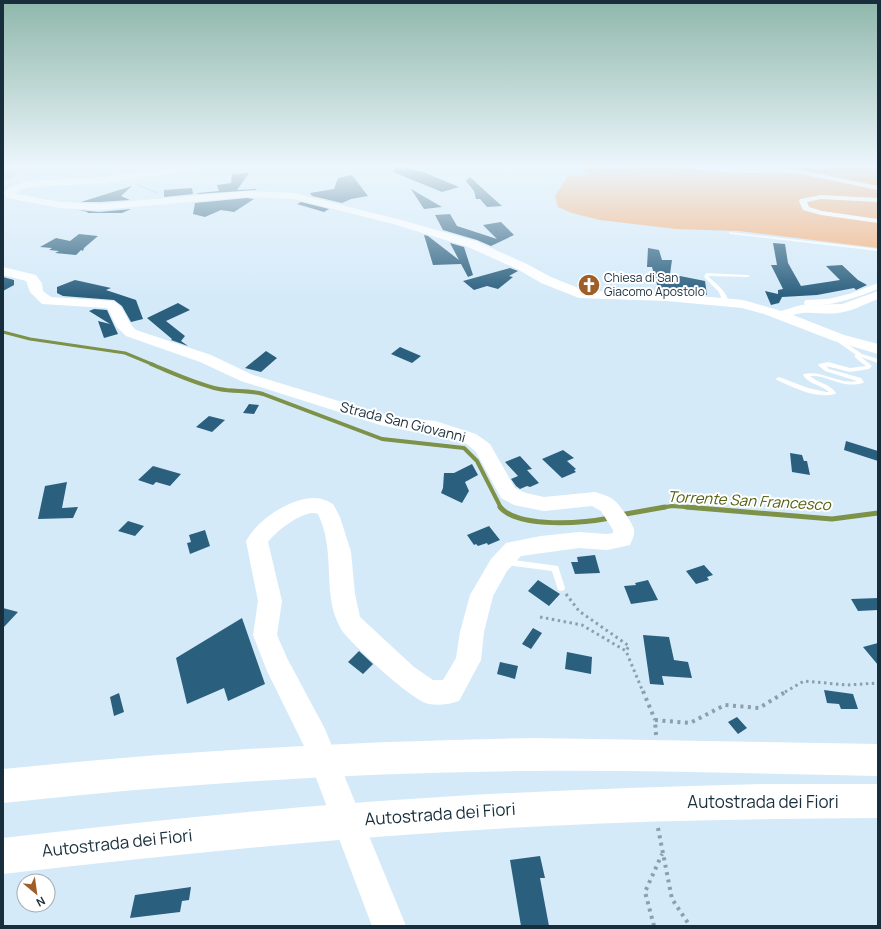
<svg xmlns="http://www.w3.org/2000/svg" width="881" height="929" font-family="Manrope,sans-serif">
<rect width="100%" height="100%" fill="#d5eaf9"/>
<path fill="#f5ad77" d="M582 167 609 169 665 167 730 173 739 172 740 170 754 167H878V248L739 231 676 229 600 220 572 213 558 207 555 196 568 176 588 175Z"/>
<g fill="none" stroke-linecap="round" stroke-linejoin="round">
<path stroke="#7e9149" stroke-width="3" d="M3 332 30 339 125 353 154 365"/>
<path stroke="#7e9149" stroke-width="4" d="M151 364C173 373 196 384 219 389 234 392 249 390 263 394L382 439 464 448 477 461 501 508
M660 508 672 506 699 508"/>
<path stroke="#7e9149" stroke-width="5" d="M500 507C519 529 584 523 610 518
M686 507 832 519 878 513
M620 515 665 507"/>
</g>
<path fill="#2b5f7e" d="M395 167H403L423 172 459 187 442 192 393 172Z
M249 173 237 190 256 189V190L197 194 198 193 219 191 217 185 231 183 232 174Z
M352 175 368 196 351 199 342 203 312 196 310 193 334 189 338 178Z
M470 177 494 199 502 206 487 207 480 199H476L474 191 466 181Z
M132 186 121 196 130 200 99 202H81Z
M192 188 193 194 164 197V190Z
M411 189 442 207 424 209Z
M247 198 254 199 234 212 221 210 205 217 193 214 195 203Z
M301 202 329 209 324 212 297 204Z
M131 209 122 213H87L88 212 78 210 99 212Z
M450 214 457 226 497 239 483 225 501 222 514 235 491 246 477 240 443 230 435 215Z
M79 234 98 236 84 248 83 251 81 250 76 255 55 253 59 251 49 250 52 248 40 247 56 238 70 241Z
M424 235 428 236 459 260 450 243 464 247 473 275 468 277 461 264 433 265Z
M773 243 785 244 788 263 801 286 840 280 826 266 842 265 858 280 867 285 856 290 854 288 817 295 782 297 779 303 771 305 765 291 778 294V290L783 289 771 265H777Z
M648 248 659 250 662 260H672L670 274 705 281 707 295 659 291 652 267H647Z
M510 268 518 271 509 276 513 277 498 289 487 286 474 290 463 281Z
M3 277 14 280V285L3 291Z
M75 280 111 288 106 290 136 300 143 319 131 322 122 306 114 300 63 296 57 293V287Z
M178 303 190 310 166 321 185 336 181 341 188 346 171 340 172 339 147 318Z
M94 309 107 310 118 334 104 338 98 321 110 324 89 311Z
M400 347 421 356 412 363 391 354Z
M266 351 277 358 261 372 245 368Z
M249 404 259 405 254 414 243 413Z
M209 416 225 420 212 432 196 427Z
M846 441 878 451V461L844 450Z
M563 450 574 458 567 461 576 469 574 470 576 472 562 478 542 459Z
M790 453 802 455 804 461H807L810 475 792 472Z
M520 456 532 469 527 470 539 483 530 487 527 486 520 489 516 486 511 479 518 476 505 462Z
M472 464 478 475 465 482 469 491 462 503 441 493 443 488 444 473H454Z
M153 466 181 474 170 486 156 482 153 485 138 480Z
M67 482 62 508 78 507 73 518 38 519 45 486Z
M128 521 144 526 135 536 118 531Z
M489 526 500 540 488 545 487 543 478 546 476 544 474 545 467 535Z
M205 530 210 546 190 554 187 543 191 542 189 535Z
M595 555 600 573 575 574 571 562H578L577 557Z
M704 565 713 575 707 577 709 580 696 584 686 571Z
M538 580 560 594 549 606 528 591Z
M648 580 658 600 631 604 624 586 636 585 635 583Z
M878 598V610L858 611 851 599Z
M3 608 18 612 3 628Z
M242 618 265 684 228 701 224 688 187 704 176 658Z
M533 628 542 633 531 649 522 644Z
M643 635 669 637 674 660 688 662 692 678 662 676 664 685 650 684Z
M878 643V665L863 647Z
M359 651 373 664 363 674 348 662Z
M567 652 592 657 591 674 565 669Z
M500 662 518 666 515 679 497 674Z
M824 690 853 694 858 709H841L839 704 827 703Z
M119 693 124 712 114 716 110 697Z
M737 717 747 728 738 734 728 722Z
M540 856 545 878H540L549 926H521L510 860Z
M191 887 189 900 182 901 180 912 130 918 135 895Z"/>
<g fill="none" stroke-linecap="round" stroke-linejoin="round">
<path stroke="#afc4d3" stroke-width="12" stroke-dasharray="12 6" stroke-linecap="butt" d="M3 174 22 167"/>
<path stroke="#8aa0ae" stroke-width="1.5" stroke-dasharray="1 1.5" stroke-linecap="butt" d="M74 167 91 171
M138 185 157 193"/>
<path stroke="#8aa0ae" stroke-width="3" stroke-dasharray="2.5 3.5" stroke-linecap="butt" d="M566 594 579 611 629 646 626 651
M540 617 582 625 626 651 643 692
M785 692 804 681 847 685 878 683"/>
<path stroke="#8aa0ae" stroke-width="4" stroke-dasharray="3 4.5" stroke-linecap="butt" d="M643 691 655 720
M656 735 655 720 690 723 725 705 759 708 787 691
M658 828 672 899 690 926
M654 926 645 892 662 854"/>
<path fill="#fff" fill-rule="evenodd" d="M729 232 878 249V251L731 234 729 233Z
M706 273 748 275 750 276 748 277 709 276V277C717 285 726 290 729 303L726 305 723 303 719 292 704 277Z
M837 337 862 354 878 359V363L861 357 872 366 869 369 850 372 826 366 829 369 861 378 864 382 863 383C840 389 830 375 810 376 819 384 829 383 836 393L835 394C815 399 795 388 777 380L776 379 777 378 779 377 808 388 826 392H829C821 384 809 385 803 375L804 374C823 370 839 385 857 381L825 371 818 365 819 364 828 362 850 368 866 366 858 360 854 356 856 355 835 340V338Z
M506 559 558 566 565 588 564 590 561 591 558 590 552 571 506 565 503 564 502 562 503 560Z"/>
<path fill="#fff" fill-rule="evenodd" d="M695 167 796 169 878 186V190L796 173H739L698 169Z
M821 195 878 198V202L821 199 807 202 809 207 822 211 878 219V223L821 215 803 210 799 201 800 199Z
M878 283V289C857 297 837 305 815 305L816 309 811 312 806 309 804 302 806 300 828 299 849 294Z"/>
<path fill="#fff" fill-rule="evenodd" d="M176 167H203L198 170 104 183 29 187 19 190 15 194 60 202 99 204 247 191 294 193 401 220 476 241 527 264 551 277 586 291 667 293 743 300 781 311 801 305 842 304 878 291V299C864 304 852 312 837 313 822 315 807 310 793 315L844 335 878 344V354L834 341 764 314 742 308 667 301 579 298 541 283 519 270 468 247 393 224 294 199 247 197 99 210 60 208 7 198 4 193 11 186 28 181 104 177Z
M3 267 36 275 42 283 43 291 51 297 114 301C125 307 126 321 136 330L211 355 253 375 388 416 435 421 476 434 490 444 515 488 526 493 544 497 595 492C601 494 610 496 615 501 619 504 634 525 634 530 635 535 632 540 630 545L607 550 579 548 521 556 507 571 493 596 484 632 481 660 459 701C450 704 439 706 429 704 412 701 356 648 343 632 340 628 336 619 334 613 325 581 334 547 318 514 305 508 275 532 268 542L282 601 277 635 287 658 325 729 406 926H372L304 746 267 671 253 635 258 601 246 541C258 519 290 498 315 498 321 498 328 501 333 504L340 517 351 552 355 594 360 617 414 667 433 680H443L456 658 460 632 470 595 491 559 506 543 541 536 579 532 607 534 613 533V530L601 511 592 506 544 511 514 505 501 498 476 452 464 442 434 433 409 431 380 425 241 381 200 362 126 336 116 326 108 309 106 308 42 304 30 292 26 281 3 275Z"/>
<path fill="#fff" fill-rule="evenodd" d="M535 738 878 744V776C764 774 649 770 535 771 357 772 180 784 3 803V769C180 751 357 741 535 738Z
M768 784H878V818C768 819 658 820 547 826 365 835 184 853 3 874V838C149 821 294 806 441 797 550 790 659 787 768 784Z"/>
</g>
<linearGradient id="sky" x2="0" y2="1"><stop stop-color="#8fb7aa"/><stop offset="0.56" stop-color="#ecf6fc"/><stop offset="1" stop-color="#ecf6fc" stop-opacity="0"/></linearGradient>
<rect width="881" height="297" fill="url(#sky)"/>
<defs>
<g id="church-disc" transform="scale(1.15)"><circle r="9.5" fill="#9f5e28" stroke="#fff"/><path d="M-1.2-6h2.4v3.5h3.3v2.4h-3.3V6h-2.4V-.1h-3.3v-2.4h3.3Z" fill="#fff"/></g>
</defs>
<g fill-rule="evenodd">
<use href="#church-disc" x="589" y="285"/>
</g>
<g text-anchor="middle" stroke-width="4" stroke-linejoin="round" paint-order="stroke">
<g font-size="12" fill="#182e3c" stroke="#fff" text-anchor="start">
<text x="604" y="282">Chiesa di San<tspan x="604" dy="14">Giacomo Apostolo</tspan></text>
</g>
<g font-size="14" fill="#182e3c" stroke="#fff">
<text transform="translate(403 422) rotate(14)" y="5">Strada San Giovanni</text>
</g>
<g font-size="15" font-style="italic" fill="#545f0e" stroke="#fff">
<text transform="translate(749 501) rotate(3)" y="5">Torrente San Francesco</text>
</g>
<g font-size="17" fill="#182e3c" stroke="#fff">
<text x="763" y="808">Autostrada dei Fiori</text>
<text transform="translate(440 814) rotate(-4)" y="6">Autostrada dei Fiori</text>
<text transform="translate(117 843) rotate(-6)" y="6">Autostrada dei Fiori</text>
</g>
</g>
<rect width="881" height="929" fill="none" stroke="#182e3c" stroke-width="8"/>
<g transform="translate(36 893) rotate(151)"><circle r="19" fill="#ffffff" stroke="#a3abb1"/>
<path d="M0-3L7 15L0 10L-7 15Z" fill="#9f5e28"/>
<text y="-6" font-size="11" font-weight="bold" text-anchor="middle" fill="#182e3c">N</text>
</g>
</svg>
